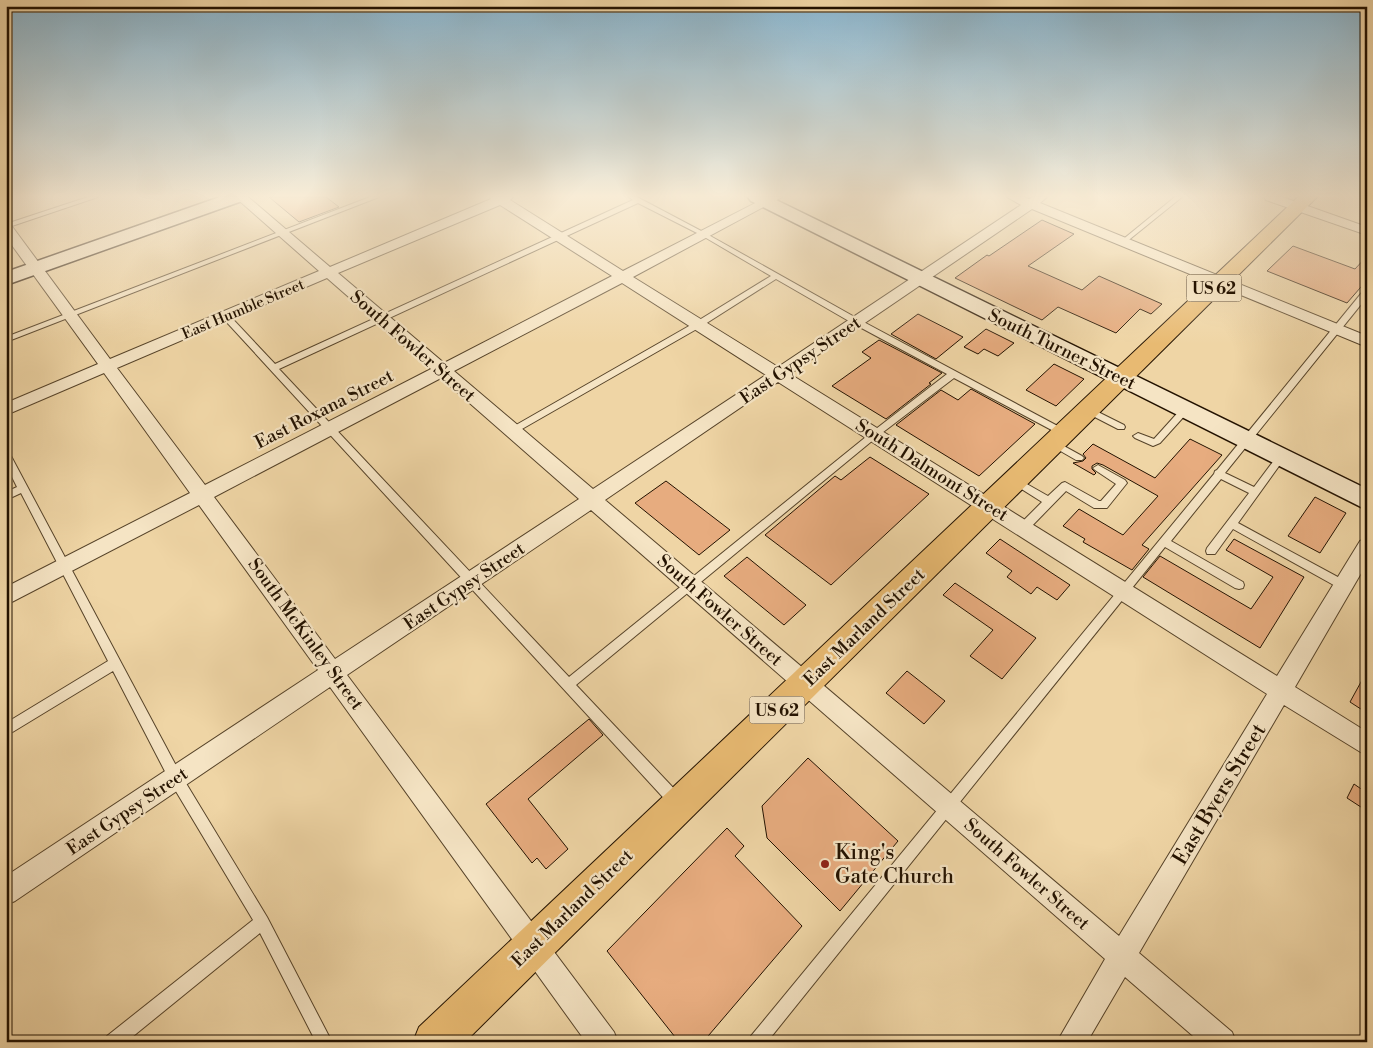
<svg xmlns="http://www.w3.org/2000/svg" width="1373" height="1048" font-family="'Libre Bodoni',serif">
<rect width="100%" height="100%" fill="#efd5a5"/>
<filter id="stains"><feTurbulence type="fractalNoise" baseFrequency=".004" numOctaves="4"/><feColorMatrix values="0 0 0 0 .2 0 0 0 0 .09 0 0 0 0 .02 0 0 0 .5 -.17"/></filter>
<radialGradient id="worn" r=".72"><stop offset=".6" stop-color="#630" stop-opacity="0"/><stop offset="1" stop-color="#630" stop-opacity=".3"/></radialGradient>
<path fill="#e7ac7f" stroke="#231200" d="M269 197H326L339 207 299 222Z
M1042 220 1074 234 1028 266 1082 290 1099 276 1162 304 1151 314 1140 309 1116 333 1058 307 1042 320 955 278 987 255 989 256Z
M1293 246 1355 269 1367 256V280L1347 303 1267 271Z
M918 314 963 337 936 359 891 334Z
M986 329 1014 343 998 356 984 349 978 354 964 347Z
M879 340 942 373 929 383 931 384 886 419 832 386 871 358 862 352Z
M1054 364 1084 379 1056 406 1026 390Z
M971 389 1035 424 979 476 896 425 941 390 958 400Z
M1190 439 1222 455 1142 545 1149 549 1132 570 1083 542 1085 539 1063 526 1079 509 1123 535 1158 496 1103 465 1097 463 1092 466V469L1096 473 1094 475 1073 463 1083 461 1086 458 1083 454 1093 444 1155 478Z
M870 457 929 494 831 585 765 535 835 476 841 480Z
M666 481 730 530 699 555 635 503Z
M1315 497 1346 513 1320 553 1288 536Z
M1000 539 1070 585 1057 600 1037 587 1031 594 1007 577 1012 571 986 553Z
M1234 539 1304 577 1260 648 1143 577 1160 556 1251 609 1273 577 1226 550Z
M747 557 806 605 784 625 724 576Z
M955 583 1036 638 1002 679 970 656 993 630 943 595Z
M907 671 945 701 924 724 886 693Z
M1367 671V713L1350 702Z
M589 719 603 735 528 799 568 849 546 869 537 858 532 863 486 804Z
M808 758 898 841 840 911 767 838 762 806Z
M1354 784 1367 793V811L1347 798Z
M727 828 744 846 735 856 802 926 703 1042H679L607 951Z"/>
<g fill="none" stroke-linecap="round" stroke-linejoin="round">
<g stroke="#564329" stroke-width="2">
<path id="lane" d="M88 197H98L6 228V224Z
M370 197H379L6 342V337Z
M629 197H637L705 233 860 320 1067 431 1069 433 1067 435H1061L954 378 878 436 576 685 681 796 682 801 681 806 676 807 671 806 221 316 225 314H228L275 364 633 200ZM638 203 701 235 771 276 696 322 509 429 507 431 509 433H515L702 326 776 279 854 324 947 374 872 432 569 677 279 369Z
M1175 197H1182L1125 243H1121V241Z
M1364 290H1367V297L1225 473 1254 487 1278 455H1284L1286 457 1284 459 1238 523 1347 582 1348 585 1347 588 1343 589 1339 588 1233 529 1215 554H1207L1206 551 1207 548 1249 493 1221 479 1171 541 1243 582 1244 585 1243 588 1239 589 1235 588 1165 547 767 1042H749L751 1036 1214 474 1215 471 1217 470Z
M1088 407 1124 425 1125 427 1124 429H1118L1085 412 1084 410 1085 408Z
M1185 407 1188 408 1189 410 1188 412 1160 443 1153 446 1135 438 1133 436 1138 433 1154 439 1182 408Z
M1053 440 1082 456 1084 458 1082 460H1076L1050 445 1048 443 1050 441Z
M6 453 11 456 181 775 267 917 332 1042H316L260 933 126 1042H105L107 1036 253 920 171 783 113 671 6 736V723L108 661 21 493 6 500V492L17 487 6 465Z
M1098 465 1125 480 1127 483 1107 508H1094L1066 491 1027 531H1019L1018 528 1019 525 1042 502 1012 483 1010 481 1012 479H1018L1048 496 1062 483 1065 482 1099 501H1101L1116 484 1095 470 1093 468Z"/>
</g>
<g stroke="#564329" stroke-width="2">
<path id="street" d="M235 197H248L330 267 491 199 490 197H513L510 200 623 271 767 197H782L633 277 778 367 1021 205 1007 197H1024L1029 199 1033 197H1047L1040 203 1367 336V347L1032 209 790 374 1277 676 1360 541 1367 538V563L1295 687 1367 732V756L1284 705 1139 953 1232 1032 1236 1042H1200L1125 977 1087 1042H1057L1105 959 591 510 347 675 614 1032 618 1042H586L330 687 15 901 6 905V876L318 670 199 505 6 605V587L190 493 104 373 6 415V403L98 364 6 237V224L11 225 110 359 319 271ZM500 205 612 276 444 363 338 273ZM327 278 431 369 205 485 117 368ZM622 283 766 375 593 489 454 371ZM441 378 579 499 335 659 214 497ZM778 382 1267 694 1119 936 605 500Z
M1264 197H1282L1367 227V235L1266 200Z"/>
</g>
<g stroke="#231200" stroke-width="3">
<path id="secondary" d="M220 197H245L242 201 6 285V272Z
M748 197H770L1367 489V510L751 201Z"/>
</g>
<g stroke="#231200" stroke-width="2">
<path id="highway" d="M1298 197H1317L465 1042H413L419 1027Z"/>
</g>
<use href="#lane" fill="#f5e4c4" fill-rule="evenodd"/>
<use href="#street" fill="#f5e4c4" fill-rule="evenodd"/>
<use href="#secondary" fill="#f5e4c4" fill-rule="evenodd"/>
<use href="#highway" fill="#e8ba72" fill-rule="evenodd"/>
</g>
<linearGradient id="sky" x2="0" y2="1"><stop stop-color="#89b6d0"/><stop offset="0.57" stop-color="#f8ecd6"/><stop offset="1" stop-color="#f8ecd6" stop-opacity="0"/></linearGradient>
<rect width="1373" height="344" fill="url(#sky)"/>
<circle fill="#8f2418" stroke="#f5e4c4" stroke-width="2" cx="825" cy="864" r="5"/>
<g text-anchor="middle" stroke-width="4.5" stroke-linejoin="round" paint-order="stroke">
<g font-size="15" fill="#231200" stroke="#f5e4c4">
<text transform="translate(243 309) rotate(-23)" y="5">East Humble Street</text>
</g>
<g fill="#f5e4c4" stroke="#62513b" stroke-width="1">
<rect x="1186.5" y="274.5" width="55" height="27" rx="4"/>
<rect x="749.5" y="696.5" width="55" height="27" rx="4"/>
</g>
<g font-size="16" font-weight="bold" fill="#231200">
<text x="1214" y="294">US 62</text>
<text x="777" y="716">US 62</text>
</g>
<g font-size="18" fill="#231200" stroke="#f5e4c4">
<text transform="translate(413 346) rotate(41)" y="6">South Fowler Street</text>
<text transform="translate(1062 349) rotate(26)" y="6">South Turner Street</text>
<text transform="translate(800 360) rotate(-34)" y="6">East Gypsy Street</text>
<text transform="translate(324 409) rotate(-27)" y="6">East Roxana Street</text>
<text transform="translate(932 470) rotate(32)" y="6">South Dalmont Street</text>
<text transform="translate(464 586) rotate(-34)" y="6">East Gypsy Street</text>
<text transform="translate(720 610) rotate(41)" y="6">South Fowler Street</text>
<text transform="translate(864 627) rotate(-44)" y="6">East Marland Street</text>
<text transform="translate(306 634) rotate(54)" y="6">South McKinley Street</text>
<text transform="translate(127 811) rotate(-34)" y="6">East Gypsy Street</text>
<text transform="translate(1027 874) rotate(41)" y="6">South Fowler Street</text>
<text transform="translate(572 908) rotate(-44)" y="6">East Marland Street</text>
</g>
<g font-size="21" fill="#231200" stroke="#f5e4c4">
<text transform="translate(1219 794) rotate(-59)" y="7">East Byers Street</text>
</g>
<g font-size="21" fill="#231200" stroke="#f5e4c4" text-anchor="start">
<text x="835" y="859">King's<tspan x="835" dy="24">Gate Church</tspan></text>
</g>
</g>
<rect width="1373" height="1048" fill="none" stroke="#efd5a5" stroke-width="25"/>
<rect x="8" y="8" width="1358" height="1033" fill="none" stroke="#231200" stroke-width="2.5"/>
<rect x="12" y="12" width="1348" height="1023" fill="none" stroke="#231200"/>
<rect width="100%" height="100%" filter="url(#stains)"/>
<rect width="100%" height="100%" fill="url(#worn)"/>
</svg>
